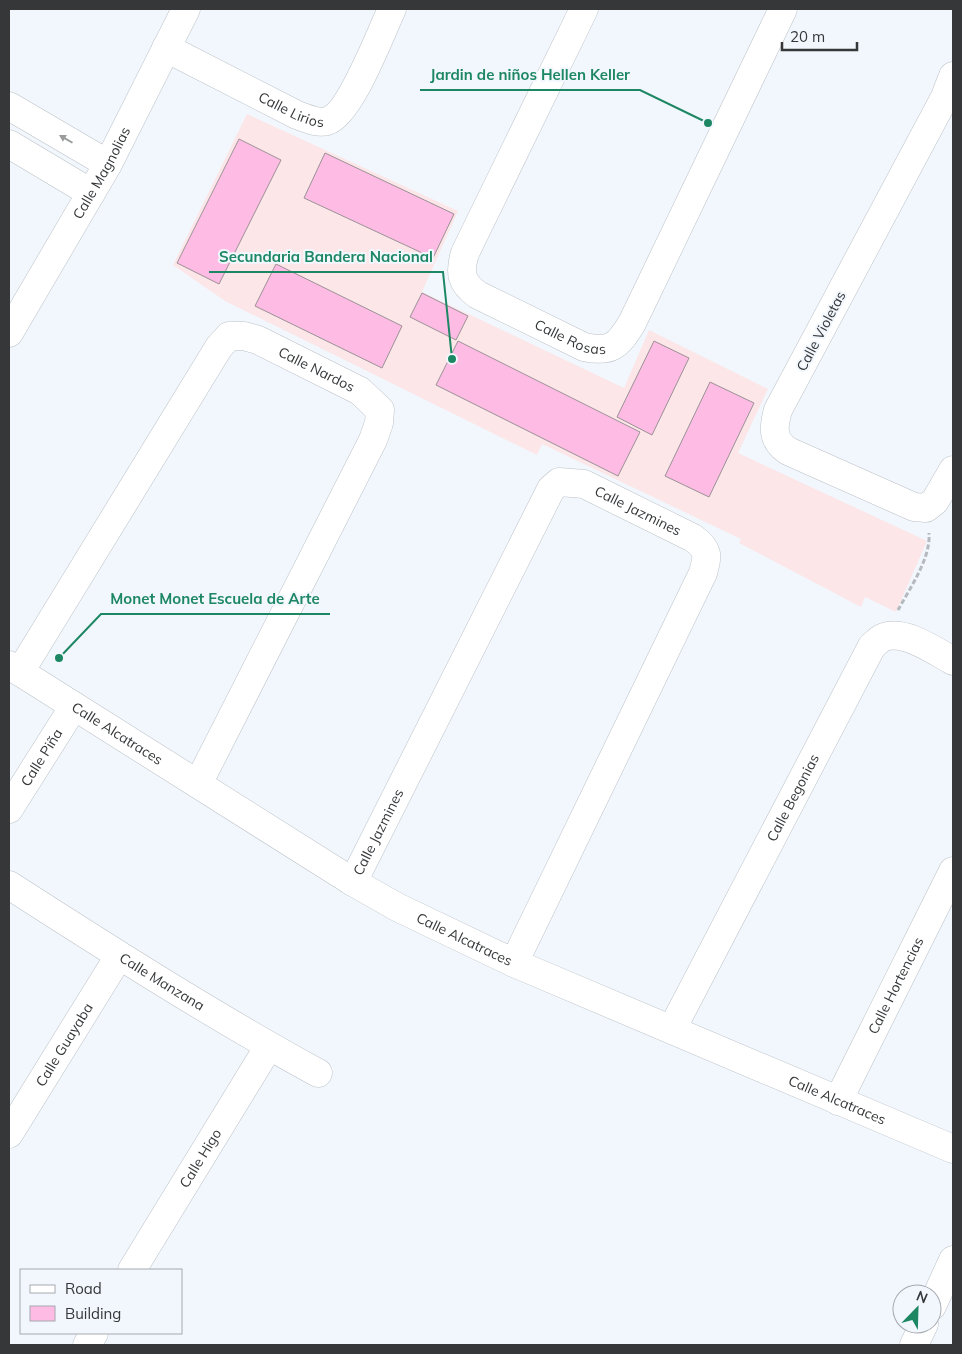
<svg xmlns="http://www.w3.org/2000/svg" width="962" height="1354" font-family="Mulish,sans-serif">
<rect width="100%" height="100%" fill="#f1f7fd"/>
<path fill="#fce6e8" d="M247 114 458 211 422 292 624 388 649 330 768 389 738 453 927 541 896 612 865 597 861 607 739 543 741 539 542 444 537 455 225 301 173 265Z"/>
<path fill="#febbe4" stroke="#999296" d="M239 139 281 160 219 284 177 263Z
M325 153 454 214 433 258 304 198Z
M276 264 402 326 382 368 255 306Z
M422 293 468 316 456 340 410 317Z
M458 341 640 432 618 476 436 385Z
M654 341 689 358 652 435 617 417Z
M710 382 754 403 709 497 665 476Z"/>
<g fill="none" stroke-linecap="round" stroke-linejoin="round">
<g stroke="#bcc2c7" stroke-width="29">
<g id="minor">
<path id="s1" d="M584 9 465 253C459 273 461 283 478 295L584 347C611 353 618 346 632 323L783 9"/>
<path id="s2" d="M166 48 297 115C306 118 317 124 327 121 350 115 381 32 392 9"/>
<path d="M953 76 945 97 778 410C773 428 772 440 788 451L914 507 926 508 935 501 953 470"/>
<path d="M9 106 108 164"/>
<path d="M9 144 91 193"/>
<path id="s3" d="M9 333 108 164 186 9"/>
<path id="s4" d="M9 665 353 882 397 907 514 963 953 1149"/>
<path id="s5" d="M20 672 219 347 229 336H244L258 340 360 391 380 410 379 423 373 440 198 784"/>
<path id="s6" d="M9 809 74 706"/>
<path id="s7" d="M353 882 551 489 559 482 584 484 693 538C709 550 708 555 703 573L514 963"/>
<path id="s8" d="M9 885C110 950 212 1015 318 1073"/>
<path id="s9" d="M672 1029 872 646C875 644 880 638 884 637 906 630 935 651 953 661"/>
<path id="s10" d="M838 1101 953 871"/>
<path id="s11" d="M9 1134 119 956"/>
<path id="s12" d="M132 1270 269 1046"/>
<path d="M932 1306 953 1260"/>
<path d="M87 1345 94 1333"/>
<path d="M914 1345 924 1324"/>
</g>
</g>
<path stroke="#b6babf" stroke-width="3" stroke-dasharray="5 2.5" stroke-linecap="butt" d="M898 610C910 588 931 558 929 533"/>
<use href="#minor" stroke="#fff" stroke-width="28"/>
</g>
<defs><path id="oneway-solid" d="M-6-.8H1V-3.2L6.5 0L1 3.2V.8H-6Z" transform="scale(1.25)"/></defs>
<use fill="#9a9b9c" href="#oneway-solid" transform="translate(66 139) rotate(-150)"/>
<g text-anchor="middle" stroke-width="4" stroke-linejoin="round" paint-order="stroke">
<g font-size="14" fill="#353739" stroke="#f1f7fd">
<text dy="5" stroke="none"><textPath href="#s2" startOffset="140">Calle Lirios</textPath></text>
<text dy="5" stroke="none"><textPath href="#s3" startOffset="185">Calle Magnolias</textPath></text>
<text transform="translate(821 331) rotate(-62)" y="5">Calle Violetas</text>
<text dy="5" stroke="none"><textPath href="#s1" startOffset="422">Calle Rosas</textPath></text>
<text dy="5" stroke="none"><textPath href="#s5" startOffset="491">Calle Nardos</textPath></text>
<text dy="5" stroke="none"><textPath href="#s7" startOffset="536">Calle Jazmines</textPath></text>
<text dy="5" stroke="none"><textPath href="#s4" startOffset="128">Calle Alcatraces</textPath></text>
<text dy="5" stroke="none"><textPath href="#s6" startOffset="61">Calle Piña</textPath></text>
<text dy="5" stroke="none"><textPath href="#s9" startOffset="261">Calle Begonias</textPath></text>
<text dy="5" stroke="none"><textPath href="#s7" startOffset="56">Calle Jazmines</textPath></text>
<text dy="5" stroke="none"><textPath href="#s4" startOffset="532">Calle Alcatraces</textPath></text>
<text dy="5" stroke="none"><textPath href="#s8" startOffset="181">Calle Manzana</textPath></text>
<text dy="5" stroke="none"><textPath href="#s10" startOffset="129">Calle Hortencias</textPath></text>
<text dy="5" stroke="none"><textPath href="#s11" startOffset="105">Calle Guayaba</textPath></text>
<text dy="5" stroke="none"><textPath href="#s4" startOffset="938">Calle Alcatraces</textPath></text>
<text dy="5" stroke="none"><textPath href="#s12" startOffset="131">Calle Higo</textPath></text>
</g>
</g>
<path fill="none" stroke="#1d8763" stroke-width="2" d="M708 123L640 90H420M452 359L443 272H209M59 658L101 614H330"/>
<g fill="#1d8763" stroke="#f1f7fd" stroke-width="2">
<circle cx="708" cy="123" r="5"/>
<circle cx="452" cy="359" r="5"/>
<circle cx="59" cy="658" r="5"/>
</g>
<g font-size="15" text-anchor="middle" font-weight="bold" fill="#1d8763" stroke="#f1f7fd" stroke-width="4" stroke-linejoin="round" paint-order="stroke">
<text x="530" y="80">Jardin de niños Hellen Keller</text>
<text x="326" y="262">Secundaria Bandera Nacional</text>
<text x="215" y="604">Monet Monet Escuela de Arte</text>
</g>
<rect width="962" height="1354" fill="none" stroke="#353739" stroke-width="20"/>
<rect x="20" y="1269" width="162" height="65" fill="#f1f7fd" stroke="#a6aaaf"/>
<rect x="30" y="1285" width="25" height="8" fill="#ffffff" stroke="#a6aaaf"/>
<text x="65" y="1294" font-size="15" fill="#353739">Road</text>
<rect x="30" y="1306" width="25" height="15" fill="#febbe4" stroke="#a6aaaf"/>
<text x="65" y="1319" font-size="15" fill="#353739">Building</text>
<g transform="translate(917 1309) rotate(23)"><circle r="24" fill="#f1f7fd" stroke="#a6aaaf"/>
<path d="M0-4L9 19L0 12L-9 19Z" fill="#1d8763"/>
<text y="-8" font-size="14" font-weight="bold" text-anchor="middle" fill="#353739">N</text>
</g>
<path d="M782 42v8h75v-8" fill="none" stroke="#353739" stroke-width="2.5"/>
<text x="790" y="42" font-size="15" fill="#353739" stroke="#f1f7fd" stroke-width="4" paint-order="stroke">20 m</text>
</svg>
